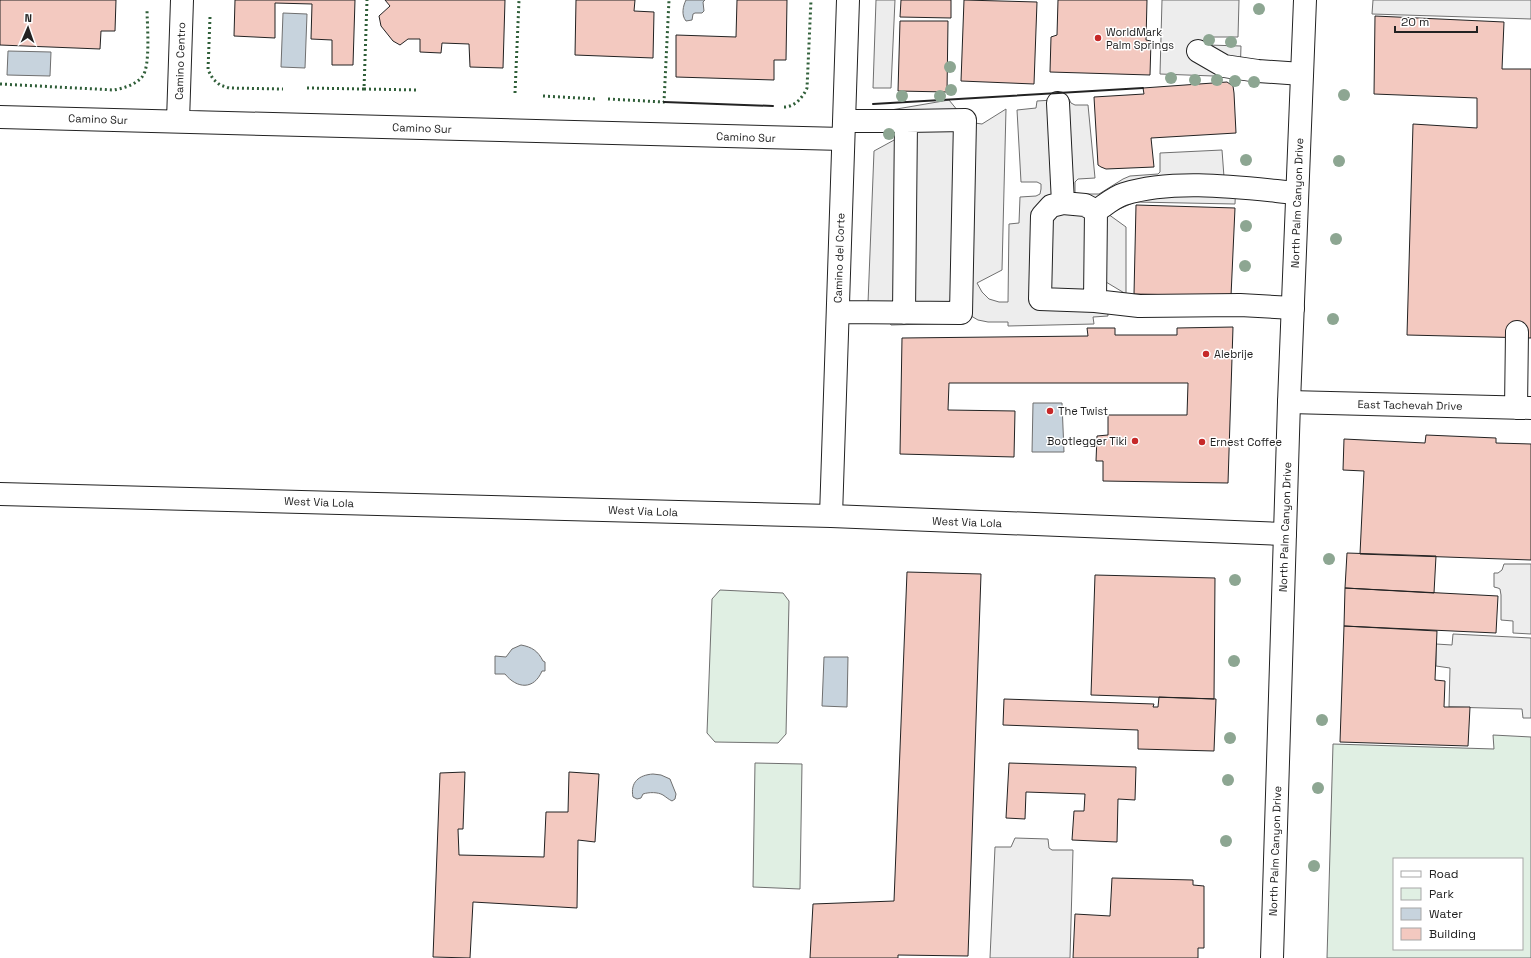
<svg xmlns="http://www.w3.org/2000/svg" width="1531" height="958" font-family="'Space Grotesk',sans-serif">
<rect width="100%" height="100%" fill="#fff"/>
<path fill="#e0efe3" stroke="#6f6f6f" fill-rule="evenodd" d="M720 590 783 593 789 601 786 734 778 743 715 742 707 733 712 599Z
M1493 735 1531 737V958H1327L1333 744 1494 749ZM1394 859H1522V949H1394Z
M755 763 802 764 800 889 753 887Z"/>
<path fill="#ededed" stroke="#6f6f6f" d="M876 0H895L891 88H873Z
M1162 0H1239L1238 37H1208L1204 40 1208 45 1241 46 1240 77 1160 74Z
M1373 0H1531V19L1372 14Z
M1069 99 1071 103 1075 105H1088L1095 178 1078 179 1075 182V192L1077 194H1099L1123 179 1130 176 1158 174 1160 172V153L1222 150 1224 177 1236 178 1235 204 1135 202 1108 214 1126 227V294L1106 282 1108 316 1093 317 1094 324 1008 326V322H988L978 320 966 313 960 323 891 325 878 303H868L874 151 896 139 898 135 885 111 949 100 967 122 982 124 1006 109 1002 270 977 283 982 292 989 299 999 302H1008L1009 224 1019 223 1020 197 1036 196 1040 194 1041 189V184L1037 182H1021L1017 110 1036 108 1037 101Z
M1504 564H1531V634L1513 633V621L1501 620V595L1500 589 1498 588 1494 587V573H1498L1502 570Z
M1453 634 1531 638V718H1523L1522 709 1449 707 1450 668 1436 666V644L1452 645Z
M1015 838 1048 839 1049 848 1052 850H1073L1070 958H990L995 847H1011Z"/>
<path fill="#c7d3dd" stroke="#6f6f6f" d="M686 0H705L703 2 704 11 702 13H695L693 14 692 20 686 21C681 15 683 6 686 0Z
M283 13 307 14 305 68 281 67Z
M8 51 51 52 50 76 7 75Z
M1033 403H1062L1064 452H1032Z
M521 645C532 647 538 651 543 661L545 662V671H542C534 690 517 689 505 674H495V656L506 657 512 649Z
M824 657H848L847 707 822 706Z
M653 774 661 775 670 779 676 794 675 799 672 801C668 799 666 797 663 795 658 792 649 792 643 794L641 798 637 799 633 797C630 782 639 775 653 774Z"/>
<path fill="#f3c9c0" stroke="#222" d="M0 0H116L115 31H101L100 49 0 45Z
M235 0H355L353 65H332V40L311 39 312 4 275 3V38L234 36Z
M385 0H505L503 68 470 67 469 44 442 43 441 53 420 52V39H408L400 45 393 41 381 26 379 16 390 6Z
M576 0H635L634 11 654 12 653 58 575 55Z
M737 0H787L786 60H774V80L676 77V35L736 37Z
M901 0H951V18L900 17Z
M964 0 1037 2 1034 84 961 81Z
M1058 0H1147L1146 40 1151 41 1150 75 1050 72 1051 37 1057 35Z
M1375 16 1504 22 1502 69H1531V338L1407 335 1413 124 1477 128V98L1374 94Z
M900 21H948L947 92 898 91Z
M1227 82 1233 86 1234 93 1236 133 1151 138 1154 167 1106 169 1101 167 1098 165 1094 97 1144 94 1143 88Z
M1136 205 1235 208 1231 296 1134 294Z
M1233 327 1228 483 1103 481V461H1096L1097 436 1108 435V415H1187L1188 383H949L948 410 1015 411 1014 457 900 454 902 338 1088 336 1087 328H1115V335H1177V328Z
M1426 435 1496 438V443L1531 444V560L1360 554 1364 471 1343 470 1344 439 1425 443Z
M1347 553 1436 556 1434 593 1345 588Z
M907 572 981 574 968 956 898 955V958H810L813 904 894 901Z
M1095 575 1215 578 1214 699 1091 695Z
M1345 588 1498 596 1496 633 1344 626Z
M1344 626 1437 631 1435 680 1445 681 1444 707H1470L1468 746 1340 742Z
M1159 697 1216 699 1214 751 1138 749V730L1003 725 1004 699 1154 704 1153 707H1158Z
M1009 763 1136 767 1135 800 1118 799 1117 842 1072 840 1074 811H1084L1085 794 1026 792 1025 819 1006 818Z
M465 772 463 829H458L459 855 544 857 546 812H568L569 772 599 774 595 842 578 840 577 908 473 902 470 958 433 957 440 773Z
M1112 878 1193 880V885L1204 886V948H1198V958H1073L1075 914 1110 916Z"/>
<g fill="none" stroke-linecap="round" stroke-linejoin="round">
<g stroke="#222" stroke-width="24">
<path id="minor" d="M1198 51 1224 66 1258 71 1302 74
M1058 103 1063 203 1051 206 1042 216 1040 299 1095 301 1096 211 1085 205 1063 203
M0 117 843 139
M178 121 182 0
M844 121H906
M1096 211C1104 206 1114 197 1124 194 1176 178 1244 188 1297 193
M1095 301 1139 306 1240 305 1293 308
M838 312 961 313 965 120 906 121 904 313
M1289 402 1531 408
M1516 408 1517 332
M0 494 831 516 1285 534
M831 516 848 0"/>
</g>
<g stroke="#222" stroke-width="24">
<path id="major" d="M1272 958 1289 402 1305 0"/>
</g>
<use href="#minor" stroke="#fff" stroke-width="22"/>
<use href="#major" stroke="#fff" stroke-width="22"/>
<path stroke="#2f5e38" stroke-width="3" stroke-dasharray="2 3" stroke-linecap="butt" d="M210 17 208 70 213 79 220 85 229 88 283 89
M0 84 114 90C124 88 135 85 142 77 151 67 147 23 147 9
M307 88 364 89 367 0
M364 89 418 90
M515 93 519 0
M543 96 597 99
M608 99 664 102 669 0
M784 107C795 107 803 97 807 88L811 0"/>
<path stroke="#222" stroke-width="2" d="M664 102 773 106
M873 104 1143 88"/>
</g>
<g fill="#8da692">
<circle cx="1259" cy="9" r="6"/>
<circle cx="1209" cy="40" r="6"/>
<circle cx="1231" cy="42" r="6"/>
<circle cx="950" cy="67" r="6"/>
<circle cx="1171" cy="78" r="6"/>
<circle cx="1195" cy="80" r="6"/>
<circle cx="1217" cy="80" r="6"/>
<circle cx="1235" cy="81" r="6"/>
<circle cx="1254" cy="82" r="6"/>
<circle cx="951" cy="90" r="6"/>
<circle cx="1344" cy="95" r="6"/>
<circle cx="902" cy="96" r="6"/>
<circle cx="940" cy="96" r="6"/>
<circle cx="889" cy="134" r="6"/>
<circle cx="1246" cy="160" r="6"/>
<circle cx="1339" cy="161" r="6"/>
<circle cx="1246" cy="226" r="6"/>
<circle cx="1336" cy="239" r="6"/>
<circle cx="1245" cy="266" r="6"/>
<circle cx="1333" cy="319" r="6"/>
<circle cx="1329" cy="559" r="6"/>
<circle cx="1235" cy="580" r="6"/>
<circle cx="1234" cy="661" r="6"/>
<circle cx="1322" cy="720" r="6"/>
<circle cx="1230" cy="738" r="6"/>
<circle cx="1228" cy="780" r="6"/>
<circle cx="1318" cy="788" r="6"/>
<circle cx="1226" cy="841" r="6"/>
<circle cx="1314" cy="866" r="6"/>
</g>
<g fill="#c62828" stroke="#fff" stroke-width="1.5">
<circle cx="1098" cy="38" r="4"/>
<circle cx="1206" cy="354" r="4"/>
<circle cx="1050" cy="411" r="4"/>
<circle cx="1135" cy="441" r="4"/>
<circle cx="1202" cy="442" r="4"/>
</g>
<g text-anchor="middle" stroke-width="3" stroke-linejoin="round" paint-order="stroke">
<g font-size="11" fill="#222" stroke="#fff" text-anchor="start">
<text x="1106" y="36">WorldMark<tspan x="1106" dy="13">Palm Springs</tspan></text>
<text x="1214" y="358">Alebrije</text>
<text x="1058" y="415">The Twist</text>
<text x="1127" y="445" text-anchor="end">Bootlegger Tiki</text>
<text x="1210" y="446">Ernest Coffee</text>
</g>
<g font-size="11" fill="#222" stroke="#fff">
<text transform="translate(180 61) rotate(-88)" y="4">Camino Centro</text>
<text transform="translate(98 119) rotate(2)" y="4">Camino Sur</text>
<text transform="translate(422 128) rotate(2)" y="4">Camino Sur</text>
<text transform="translate(746 137) rotate(2)" y="4">Camino Sur</text>
<text transform="translate(1297 203) rotate(-88)" y="4">North Palm Canyon Drive</text>
<text transform="translate(839 258) rotate(-88)" y="4">Camino del Corte</text>
<text transform="translate(1410 405) rotate(1)" y="4">East Tachevah Drive</text>
<text transform="translate(319 502) rotate(2)" y="4">West Via Lola</text>
<text transform="translate(643 511) rotate(2)" y="4">West Via Lola</text>
<text transform="translate(967 522) rotate(2)" y="4">West Via Lola</text>
<text transform="translate(1285 527) rotate(-88)" y="4">North Palm Canyon Drive</text>
<text transform="translate(1275 851) rotate(-88)" y="4">North Palm Canyon Drive</text>
</g>
</g>
<rect x="1393" y="858" width="130" height="92" fill="#ffffff" stroke="#a7a7a7"/>
<rect x="1401" y="871" width="20" height="6" fill="#ffffff" stroke="#a7a7a7"/>
<text x="1429" y="878" font-size="12" fill="#222222">Road</text>
<rect x="1401" y="888" width="20" height="12" fill="#e0efe3" stroke="#a7a7a7"/>
<text x="1429" y="898" font-size="12" fill="#222222">Park</text>
<rect x="1401" y="908" width="20" height="12" fill="#c7d3dd" stroke="#a7a7a7"/>
<text x="1429" y="918" font-size="12" fill="#222222">Water</text>
<rect x="1401" y="928" width="20" height="12" fill="#f3c9c0" stroke="#a7a7a7"/>
<text x="1429" y="938" font-size="12" fill="#222222">Building</text>
<g transform="translate(28 28) rotate(2)" stroke="#ffffff" stroke-width="3" paint-order="stroke">
<path d="M0-3L7 15L0 10L-7 15Z" fill="#222222"/>
<text y="-6" font-size="11" font-weight="bold" text-anchor="middle" fill="#222222">N</text>
</g>
<path d="M1395 26v6h82v-6" fill="none" stroke="#222222" stroke-width="2"/>
<text x="1401" y="26" font-size="12" fill="#222222" stroke="#ffffff" stroke-width="3" paint-order="stroke">20 m</text>
</svg>
